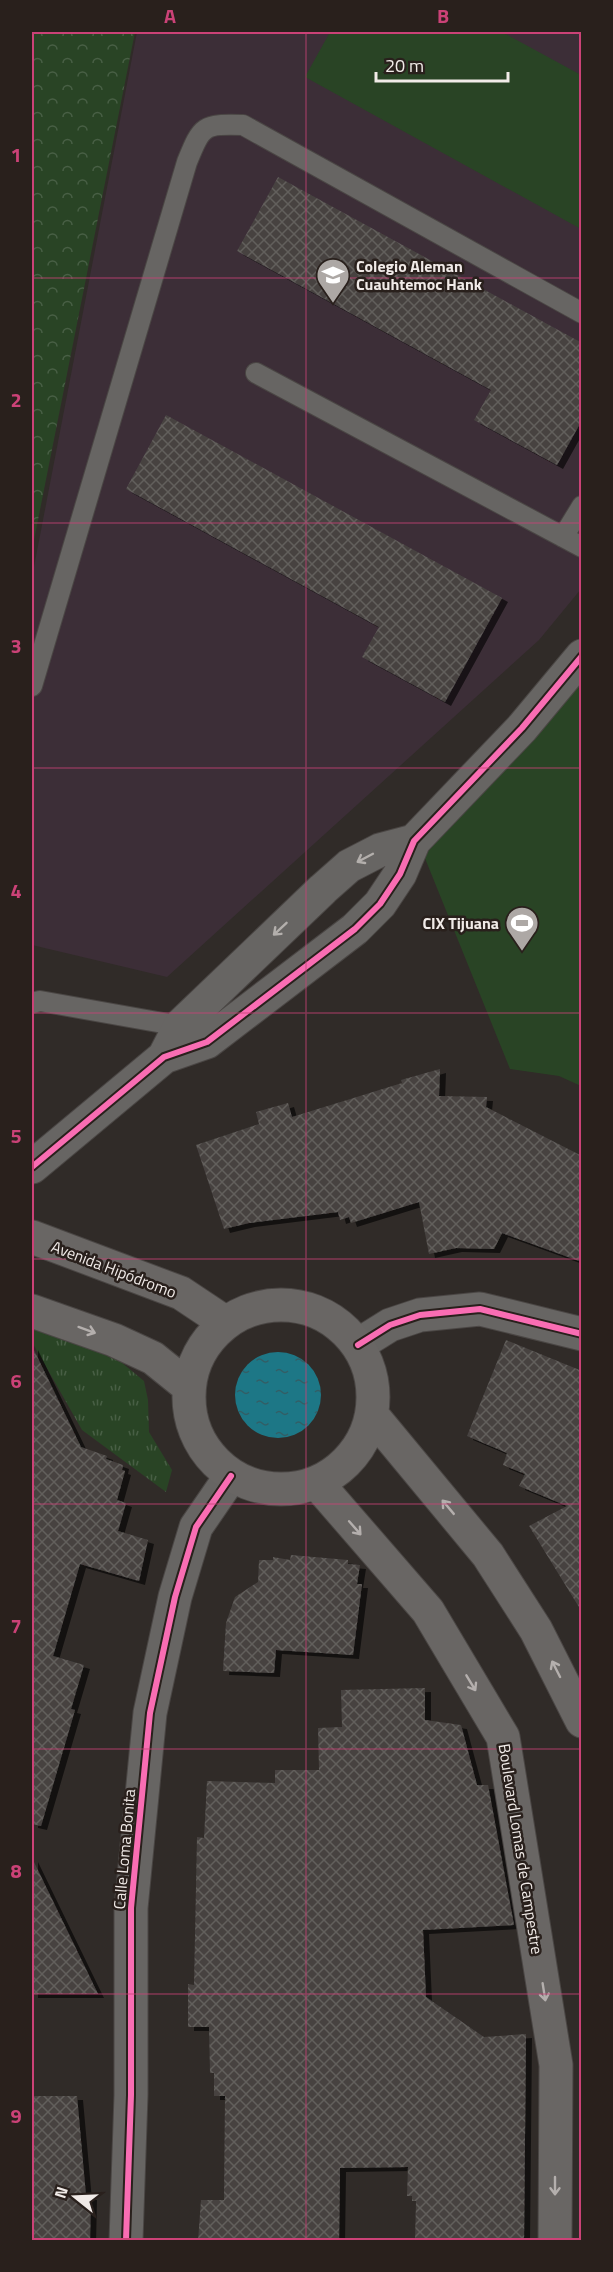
<svg xmlns="http://www.w3.org/2000/svg" width="613" height="2272" font-family="'Titillium Web',sans-serif">
<defs>
<pattern id="grass-tufts" width="24" height="20" patternUnits="userSpaceOnUse" patternTransform="scale(1.5)"><rect width="24" height="20" fill="#294425"/><path d="M3 7l-1-3M5 7V3M7 7l1-3M15 17l-1-3M17 17v-4M19 17l1-3" fill="none" stroke="#485f45"/></pattern>
<pattern id="forest-crowns" width="20" height="18" patternUnits="userSpaceOnUse" patternTransform="scale(1.5)"><rect width="20" height="18" fill="#294425"/><path d="M2 6a3 3 0 1 1 6 0M12 15a3 3 0 1 1 6 0" fill="none" stroke="#485f45"/></pattern>
<pattern id="water-ripples" width="26" height="14" patternUnits="userSpaceOnUse" patternTransform="scale(1.5)"><rect width="26" height="14" fill="#1d7786"/><path d="M2 4q2-2 4 0t4 0M15 11q2-2 4 0t4 0" fill="none" stroke="#325e66"/></pattern>
<pattern id="building-cross-hatch" width="8" height="8" patternUnits="userSpaceOnUse" patternTransform="scale(1.5)"><rect width="8" height="8" fill="#474341"/><path d="M0 0l8 8M0 8l8-8" fill="none" stroke="#625e5c"/></pattern>
<filter id="shadow"><feDropShadow dx="6" dy="4" stdDeviation="0" flood-color="#0009"/></filter>
</defs>
<rect width="100%" height="100%" fill="#302b28"/>
<path fill="#3c2e37" d="M137 32H581V589L539 640 167 977 32 945V577Z"/>
<path fill="url(#grass-tufts)" d="M32 1324 121 1362 144 1381 148 1400 149 1432 172 1470 166 1492 82 1430 32 1342Z"/>
<path fill="url(#forest-crowns)" d="M32 32H135L32 550Z"/>
<path fill="#294425" d="M330 32H502L581 75V229L305 77Z
M581 664V1086L559 1076 510 1069 416 836Z"/>
<path fill="url(#water-ripples)" d="M235 1395a43 43 0 1 1 86 0a43 43 0 1 1-86 0Z"/>
<path fill="url(#building-cross-hatch)" filter="url(#shadow)" d="M278 177 582 343V420L557 465 474 420 491 390 237 251Z
M166 415 502 598 445 702 362 657 379 627 126 489Z
M440 1069 439 1096 487 1097 486 1107 582 1156V1262L502 1233 494 1249 456 1248 429 1254 419 1202 351 1223 349 1217 340 1220 338 1212 249 1223 224 1229 196 1145 259 1124 256 1112 288 1103 292 1117 402 1083 401 1080Z
M506 1340 582 1371V1612L529 1526 567 1506 519 1486 525 1474 503 1465 507 1453 467 1436Z
M32 1346 81 1447 107 1456 106 1459 123 1465 122 1470 125 1471 117 1500 126 1503 118 1531 148 1540 139 1581 80 1564 53 1656 84 1665 71 1709 75 1710 41 1826 32 1824Z
M291 1555 348 1560V1564L360 1565 357 1584H362L353 1655 276 1650 274 1673 223 1671 226 1623 235 1597 258 1582 259 1560H273V1557L290 1560Z
M425 1688V1720L461 1725 477 1785H488L514 1925 423 1930 426 1997 484 2037 526 2034 524 2241H415L416 2201H412V2196H407L408 2167 340 2168 339 2241H198L201 2200H224L225 2096H214V2073H210L209 2027H188V1984L194 1985 197 1837 204 1838 207 1781 275 1783V1770H319L318 1728 342 1727 341 1690Z
M32 1858 98 1994H32Z
M32 2096H77L86 2196H91L90 2241H32Z"/>
<g fill="none" stroke-linecap="round" stroke-linejoin="round">
<g stroke="#4a4644" stroke-width="22">
<path id="lane" d="M256 373 582 547
M563 537 582 506
M32 686 187 162C202 125 203 124 243 125L582 313
M32 1003 40 1001 180 1026"/>
</g>
<g stroke="#4a4644" stroke-width="35">
<path id="street" d="M164 1057 180 1026 323 889 349 866 380 850 414 841
M32 1167 164 1057 207 1042 355 929 380 904 400 874 414 841 522 728 582 656
M358 1345 390 1325 420 1315 480 1309 582 1334
M126 2240 131 2095V1908L150 1713 175 1597 196 1527 231 1476"/>
</g>
<g stroke="#4a4644" stroke-width="35">
<path id="secondary" d="M32 1237 181 1293 226 1323
M189 1397a92 92 0 1 1 184 0a92 92 0 1 1-184 0Z
M32 1311 114 1340 153 1358 189 1387
M372 1415 488 1555 536 1630 582 1721
M317 1483 428 1611 503 1737 556 2065 555 2240"/>
</g>
<use href="#lane" stroke="#676563" stroke-width="20"/>
<use href="#street" stroke="#676563" stroke-width="33"/>
<use href="#secondary" stroke="#696664" stroke-width="33"/>
<g stroke="#29201c" stroke-width="10">
<path id="cycleway" d="M32 1167 164 1057 207 1042 355 929 380 904 400 874 414 841 522 728 582 656
M358 1345 390 1325 420 1315 480 1309 582 1334
M126 2240 131 2095V1908L150 1713 175 1597 196 1527 231 1476"/>
</g>
<use href="#cycleway" stroke="#f96db3" stroke-width="6"/>
</g>
<defs><path id="oneway-shaft" d="M-6 0H5M1.5-3L5.5 0L1.5 3" fill="none" stroke-width="1.6" stroke-linecap="round" stroke-linejoin="round" transform="scale(1.5)"/></defs>
<g stroke="#b3afac">
<use href="#oneway-shaft" transform="translate(365 858) rotate(152)"/>
<use href="#oneway-shaft" transform="translate(280 929) rotate(137)"/>
</g>
<g stroke="#b4afad">
<use href="#oneway-shaft" transform="translate(87 1330) rotate(20)"/>
<use href="#oneway-shaft" transform="translate(448 1507) rotate(-130)"/>
<use href="#oneway-shaft" transform="translate(355 1528) rotate(49)"/>
<use href="#oneway-shaft" transform="translate(556 1669) rotate(-117)"/>
<use href="#oneway-shaft" transform="translate(471 1683) rotate(59)"/>
<use href="#oneway-shaft" transform="translate(544 1992) rotate(81)"/>
<use href="#oneway-shaft" transform="translate(555 2186) rotate(90)"/>
</g>
<path fill="none" stroke="#cb4277" stroke-width="1.5" stroke-opacity="0.55" d="M306 32V2240M32 278H582M32 523H582M32 768H582M32 1013H582M32 1259H582M32 1504H582M32 1749H582M32 1994H582"/>
<defs>
<g id="school-pin" transform="scale(1.725)"><path d="M0 17L-7.5 6A9.5 9.5 0 1 1 7.5 6Z" fill="#ada8a5" stroke="#29201c"/><path d="M0-5L7-2L0 1L-7-2ZM-4 1L0 2.5L4 1V4Q0 6-4 4Z" fill="#fff"/></g>
<g id="stadium-pin" transform="scale(1.725)"><path d="M0 17L-7.5 6A9.5 9.5 0 1 1 7.5 6Z" fill="#ada8a5" stroke="#29201c"/><path d="M0-5a6.5 5 0 1 0 0 10a6.5 5 0 1 0 0-10ZM-3.5-1.8h7v3.6h-7Z" fill="#fff"/></g>
</defs>
<g fill-rule="evenodd">
<use href="#school-pin" x="333" y="275"/>
<use href="#stadium-pin" x="522" y="923"/>
</g>
<g text-anchor="middle" stroke-width="5" stroke-linejoin="round" paint-order="stroke">
<g font-size="16" font-weight="bold" fill="#f1ebe8" stroke="#29201c" text-anchor="start">
<text x="356" y="272">Colegio Aleman<tspan x="356" dy="18">Cuauhtemoc Hank</tspan></text>
<text x="499" y="929" text-anchor="end">CIX Tijuana</text>
</g>
<g font-size="16" fill="#f1ebe8" stroke="#29201c">
<text transform="translate(114 1269) rotate(21)" y="6">Avenida Hipódromo</text>
<text transform="translate(124 1849) rotate(-85)" y="6">Calle Loma Bonita</text>
<text transform="translate(521 1849) rotate(81)" y="6">Boulevard Lomas de Campestre</text>
</g>
</g>
<rect width="613" height="2272" fill="none" stroke="#29201c" stroke-width="66"/>
<g transform="translate(75 2197) rotate(288)" stroke="#29201c" stroke-width="4.5" paint-order="stroke">
<path d="M0-4.5L10 22L0 15L-10 22Z" fill="#f1ebe8"/>
<text y="-9" font-size="16" font-weight="bold" text-anchor="middle" fill="#f1ebe8">N</text>
</g>
<path d="M376 72v9h132v-9" fill="none" stroke="#f1ebe8" stroke-width="3"/>
<text x="385" y="72" font-size="18" fill="#f1ebe8" stroke="#29201c" stroke-width="4.5" paint-order="stroke">20 m</text>
<rect x="33" y="33" width="547" height="2206" fill="none" stroke="#cb4277" stroke-width="2"/>
<g font-size="20" text-anchor="middle" font-weight="bold" fill="#cb4277">
<text x="170" y="23">A</text>
<text x="443" y="23">B</text>
<text x="16" y="162">1</text>
<text x="16" y="407">2</text>
<text x="16" y="653">3</text>
<text x="16" y="898">4</text>
<text x="16" y="1143">5</text>
<text x="16" y="1388">6</text>
<text x="16" y="1633">7</text>
<text x="16" y="1878">8</text>
<text x="16" y="2123">9</text>
</g>
</svg>
